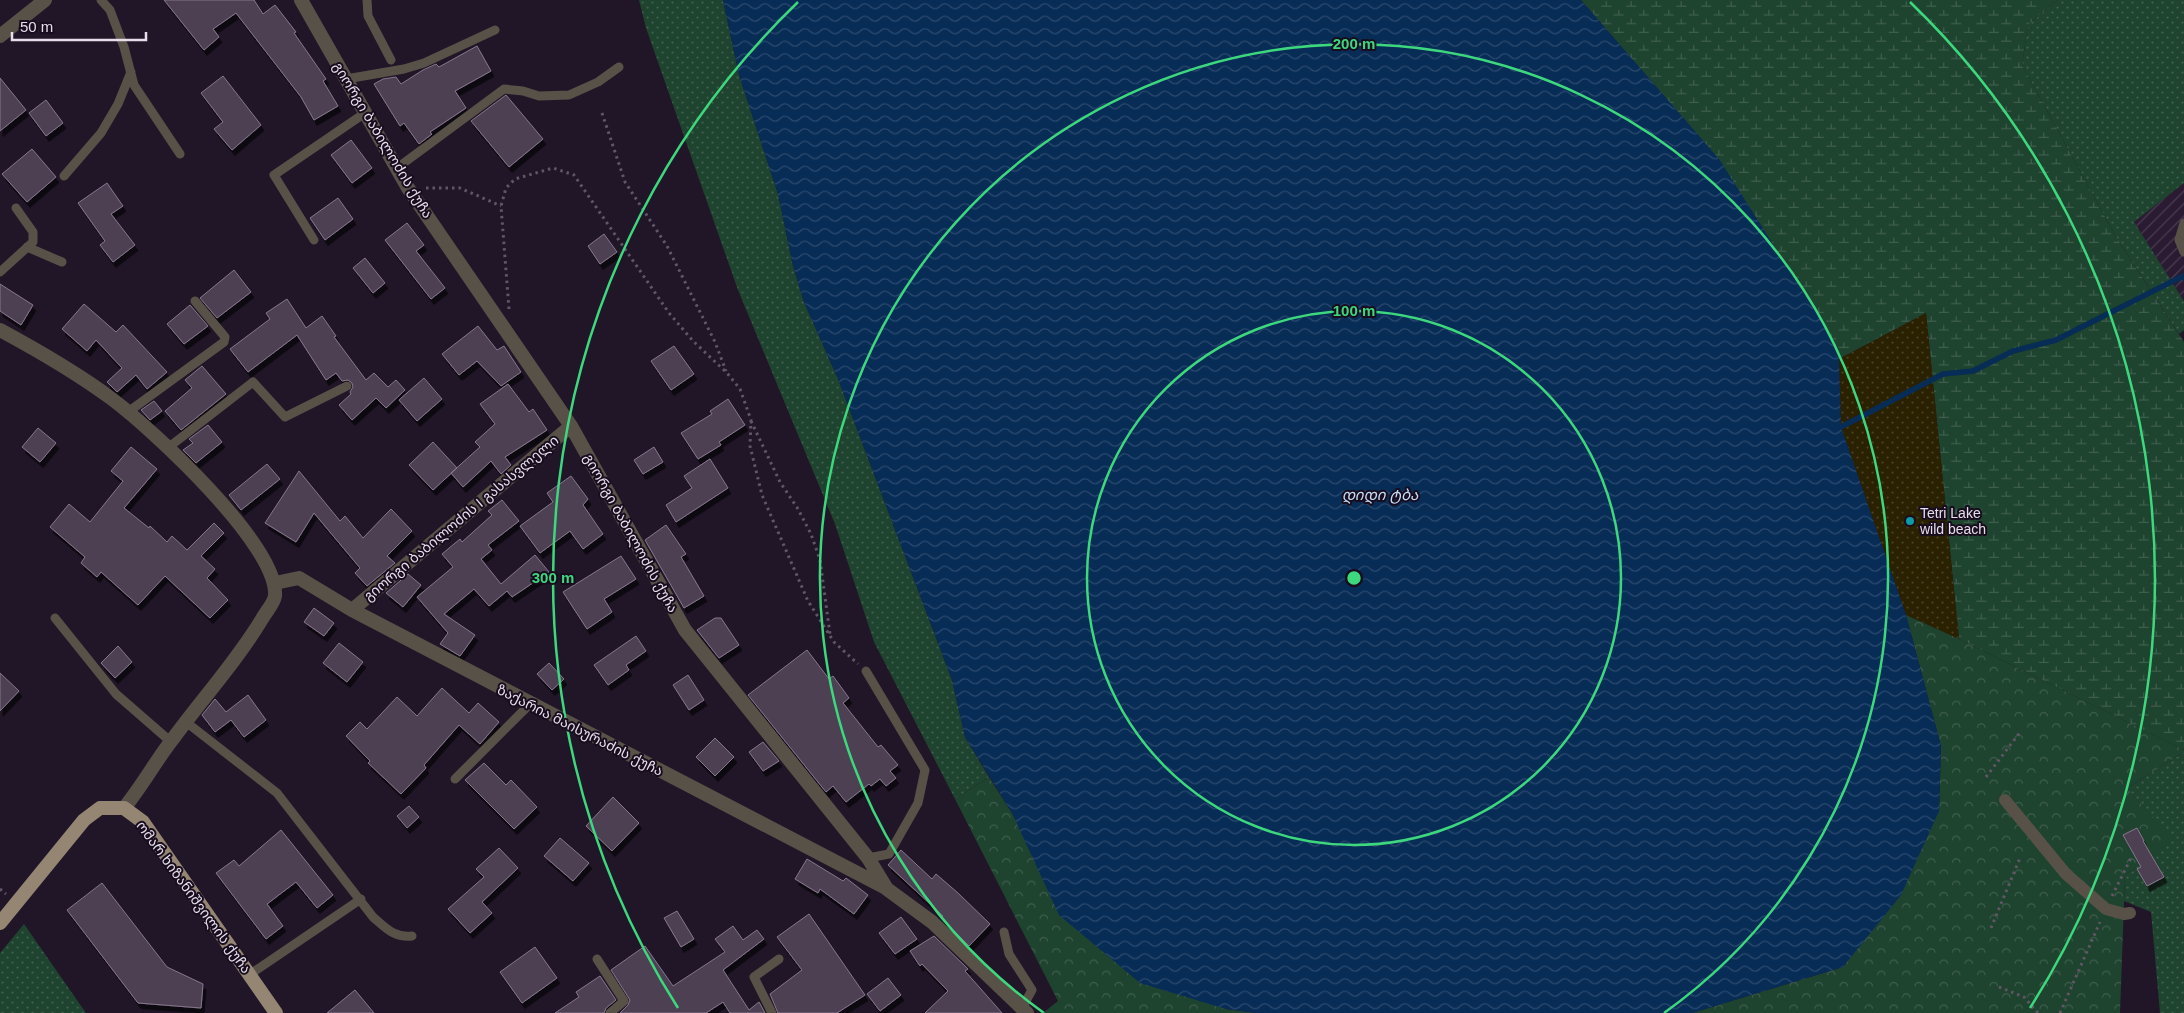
<svg xmlns="http://www.w3.org/2000/svg" width="2184" height="1013" font-family="Helvetica,'Noto Sans Georgian',sans-serif">
<defs>
<pattern id="industrial-furrows" width="10" height="10" patternUnits="userSpaceOnUse" patternTransform="scale(1.25)"><rect width="10" height="10" fill="#2a1b32"/><path d="M-1 1l2-2M0 10L10 0M9 11l2-2" fill="none" stroke="#493c50"/></pattern>
<pattern id="grass-dots" width="8" height="8" patternUnits="userSpaceOnUse" patternTransform="scale(1.25)"><rect width="8" height="8" fill="#1e432f"/><path d="M2 2h.1M6 6h.1" fill="none" stroke="#3f5e4d" stroke-width="1.8" stroke-linecap="round"/></pattern>
<pattern id="wetland-marsh" width="20" height="14" patternUnits="userSpaceOnUse" patternTransform="scale(1.25)"><rect width="20" height="14" fill="#1e432f"/><path d="M1 5h8M5 5V1M11 12h8M15 12V8" fill="none" stroke="#3f5e4d"/></pattern>
<pattern id="sand-dots" width="8" height="8" patternUnits="userSpaceOnUse" patternTransform="scale(1.25)"><rect width="8" height="8" fill="#2a2101"/><path d="M2 2h.1M6 6h.1" fill="none" stroke="#494126" stroke-width="1.8" stroke-linecap="round"/></pattern>
<pattern id="park-crowns" width="20" height="18" patternUnits="userSpaceOnUse" patternTransform="scale(1.25)"><rect width="20" height="18" fill="#1e432f"/><path d="M2 6a3 3 0 1 1 6 0M12 15a3 3 0 1 1 6 0" fill="none" stroke="#3f5e4d"/></pattern>
<pattern id="water-waves" width="16" height="10" patternUnits="userSpaceOnUse" patternTransform="scale(1.25)"><rect width="16" height="10" fill="#072c56"/><path d="M0 5q4-4 8 0t8 0" fill="none" stroke="#2b4a6e"/></pattern>
<filter id="shadow"><feDropShadow dx="3" dy="5.5" stdDeviation="0" flood-color="#0009"/></filter>
</defs>
<rect width="100%" height="100%" fill="#211627"/>
<path fill="url(#industrial-furrows)" d="M2184 183V301L2134 222Z"/>
<path fill="url(#grass-dots)" d="M639 0H723L739 75 778 194 793 266 804 302 838 379 952 680 965 737 989 777 955 799 874 642 835 524 738 290 646 28Z
M2057 0H2184V183L2134 222 2184 301V330L2179 334 2116 237 2022 65 2028 25Z
M2184 752V1013H2160L2151 912 2124 901 2125 875 2172 840 2127 788Z
M24 924 86 1013H0V953Z"/>
<path fill="url(#wetland-marsh)" d="M1581 0H2057L2028 25 2022 65 2116 237 2184 342V750L1959 639 1926 313 1839 359 1826 328 1719 160Z"/>
<path fill="url(#sand-dots)" d="M1926 313 1959 639 1906 615 1841 427 1839 359Z"/>
<path fill="url(#park-crowns)" d="M1906 615 1959 639 2184 750V752L2127 788 2173 840 2125 875 2120 1013H1692L1843 967 1939 811 1941 746Z
M989 777 1012 813 1226 1009 1256 1013H1043L1058 1001 955 799Z"/>
<path fill="url(#water-waves)" d="M723 0H1581L1719 159 1826 328 1839 359 1841 427 1906 615 1941 746 1939 811 1901 895 1843 967 1692 1013H1256L1226 1009 1140 983 1059 915 1012 813 965 737 952 680 838 379 804 302 793 266 778 194 739 75Z"/>
<g fill="none" stroke-linecap="round" stroke-linejoin="round">
<path stroke="#072c56" stroke-width="5.5" d="M1841 427 1943 374 1973 371 2013 351 2056 340 2183 276 2184 278"/>
</g>
<path fill="#4d3f53" stroke="#87778d" filter="url(#shadow)" d="M164 0H254L263 14 275 5 296 32 294 33 326 79 323 81 338 106 314 120 301 97 236 13 213 29 219 37 204 50Z
M477 46 491 71 455 91 466 108 430 132 432 134 419 144 404 123 400 126 374 84 383 79 396 77 401 84 423 70 436 64 439 67Z
M223 76 261 125 232 150 214 129 223 122 201 93Z
M0 78 26 110 0 131Z
M506 95 543 139 509 167 471 121Z
M46 100 63 123 46 136 29 113Z
M351 140 372 168 352 183 331 155Z
M32 149 56 177 27 202 2 174Z
M107 183 123 206 111 214 135 245 113 262 100 245 105 241 78 203Z
M338 198 353 219 325 240 310 218Z
M407 223 424 245 416 251 445 288 431 299 385 240Z
M604 234 617 252 600 264 588 246Z
M365 258 385 283 373 293 353 268Z
M234 270 251 292 217 318 200 298Z
M0 284 33 305 21 325 0 311Z
M287 299 306 328 322 316 336 336 334 337 366 380 374 373 388 387 396 380 405 390 386 408 376 398 352 420 339 405 351 394 350 392 353 387 352 383 348 380 342 381 336 373 326 380 297 335 248 372 230 349 270 319 266 313Z
M84 304 116 332 123 325 167 372 147 389 136 375 117 392 107 382 122 368 96 340 87 351 62 329Z
M190 305 208 326 184 344 167 324Z
M478 326 497 350 504 346 521 372 501 386 477 361 459 375 442 354Z
M674 346 694 374 671 390 651 361Z
M202 366 226 394 181 430 165 411 192 388 185 380Z
M424 378 442 399 417 421 399 400Z
M508 384 529 412 533 409 547 430 505 457 511 465 501 474 491 461 463 487 451 473 480 447 475 442 495 424 480 404Z
M728 399 745 425 719 442 721 445 698 459 681 433 712 414 710 411Z
M154 401 162 411 150 420 141 410Z
M208 425 222 442 196 463 183 450 193 443 189 439Z
M38 428 56 443 40 462 22 447Z
M433 442 457 468 433 490 409 465Z
M131 447 157 469 124 508 149 528 150 526 167 542 172 536 187 550 214 523 224 533 201 556 215 569 207 578 228 600 210 618 165 576 138 605 101 572 97 577 81 563 85 557 50 527 69 504 90 522 123 481 111 471Z
M654 447 663 462 643 474 634 460Z
M710 459 728 488 676 522 666 505 692 488 684 476Z
M267 464 280 479 241 510 229 495Z
M299 471 340 521 345 516 363 538 391 509 412 531 387 556 395 563 367 586 355 573 360 568 314 513 296 542 265 523Z
M571 476 588 499 583 505 603 534 583 549 570 531 540 553 520 526 553 502 547 493Z
M502 500 519 521 488 545 492 550 481 559 501 584 535 555 549 572 512 597 507 591 489 606 474 589 444 614 475 635 460 656 440 644 448 633 417 597 453 567 442 554 460 539 462 542 492 515 488 511Z
M666 525 686 554 681 557 704 596 684 608 645 540Z
M621 556 636 579 604 599 612 612 587 629 563 592Z
M408 574 421 585 403 607 386 593Z
M314 608 334 623 324 636 304 622Z
M715 618H721L739 645 719 658 697 630Z
M636 636 646 651 626 665 629 670 608 685 594 665Z
M339 643 363 662 347 682 323 663Z
M118 646 132 662 115 678 101 663Z
M807 650 829 679 833 676 849 698 843 703 878 747 881 745 898 765 890 771 896 778 886 786 880 779 871 786 869 784 846 802 833 786 826 792 748 695Z
M549 663 564 679 552 690 537 674Z
M0 673 19 691 0 711Z
M688 675 704 700 689 710 673 685Z
M442 688 469 713 478 703 499 722 480 744 459 725 424 765 426 768 401 794 368 763 370 761 346 736 360 722 367 729 397 697 417 716Z
M248 695 266 720 244 737 231 720 215 732 202 715 215 699 226 712Z
M715 738 734 757 715 776 696 757Z
M763 742 779 761 763 771 749 752Z
M484 763 506 785 511 780 537 807 514 829 465 780Z
M613 797 639 823 612 851 586 826Z
M409 806 419 817 407 828 397 816Z
M2137 828 2144 841H2143L2164 877 2147 886 2137 869 2141 867 2123 835Z
M281 830 333 895 317 908 296 882 267 904 283 926 266 939 216 873 234 860 239 866Z
M560 838 589 863 573 881 544 856Z
M499 848 518 868 482 902 492 913 470 933 448 909 484 877 476 869Z
M901 850 932 879 936 874 958 893 990 924 969 946 941 918 943 916 888 865Z
M807 859 843 881 846 878 868 895 854 914 820 889 818 893 795 879Z
M102 883 167 967 203 984 201 1008 138 1003 67 910Z
M677 911 694 939 681 947 664 918Z
M809 914 865 995 837 1013H778L770 994 802 970 777 937Z
M901 917 917 939 895 954 879 933Z
M733 926 743 940 757 930 764 939 723 970 749 1010 759 1002 765 1013H730L723 1002 706 1013H620L628 1005 630 1000 611 970 645 946 673 986 725 952 715 939Z
M934 936 968 969 965 971 1002 1013H925L948 991 922 964 920 966 910 951Z
M535 947 557 978 522 1003 500 972Z
M600 976 616 1000 606 1008 604 1013H555L579 997 576 992Z
M888 978 901 995 880 1011 867 994Z
M355 990 374 1013H327Z"/>
<g fill="none" stroke-linecap="round" stroke-linejoin="round">
<path stroke="#605665" stroke-width="3" stroke-dasharray="2.5 4" stroke-linecap="butt" d="M602 113 625 182 667 246 715 342 726 371
M426 188H460L501 206
M509 309 501 206 506 188 515 179 553 168 574 175 669 313 693 341 727 373 740 389 751 420 750 446 762 495 808 601 834 642 858 664
M751 421 780 482 798 509 811 534 820 560 830 634
M1986 777 2021 731
M0 889 6 894
M2112 896 2132 856
M1991 928 2020 858
M1999 987 2024 997 2038 1013
M2060 1013 2100 922"/>
<path stroke="#585148" stroke-width="9" d="M101 0 110 10 124 47 134 85 180 154
M367 0 368 16 391 60
M346 79 404 69 424 63 495 30
M397 168 504 89 523 91 539 96 569 95 598 82 619 67
M64 176 101 133 118 104 131 72
M2184 223 2179 240 2184 252
M314 240 274 175 365 113
M27 247 62 262
M0 272 33 242V232L16 208
M128 412 224 342 225 337 195 301
M169 447 253 382 285 417 347 386
M55 618 116 694 170 741
M866 671 925 770 918 803 889 854 868 858
M186 722 277 793 373 917C386 928 394 938 412 936
M455 779 530 704
M1004 932 1009 954 1032 990 1022 1008
M597 959 624 1001 610 1013
M249 975 361 899
M772 1013 754 977 779 959"/>
<path stroke="#585148" stroke-width="12" d="M2005 800 2066 874 2106 909 2124 914 2130 913"/>
<path stroke="#585148" stroke-width="14" d="M301 0 408 188 571 426 685 630 868 858 887 889 932 922 1027 1013
M0 36 45 0
M275 583 299 578 352 610 886 888
M352 610 571 426"/>
<path stroke="#585148" stroke-width="14" d="M0 330C39 351 77 373 112 399 152 429 279 546 275 596 274 603 266 612 262 619 236 662 202 699 172 740 155 762 142 786 124 808"/>
<path stroke="#958674" stroke-width="14" d="M0 923 84 820 100 808H124L143 822 276 1013"/>
</g>
<g fill="none" stroke="#3dd77e" stroke-width="2.5">
<circle cx="1354" cy="578" r="267"/>
<path d="M1044 1013A534 534 0 1 1 1664 1013"/>
<path d="M678 1008A801 801 0 0 1 798 2M1910 2A801 801 0 0 1 2030 1008"/>
</g>
<circle fill="#0f9aa8" stroke="#180d1e" stroke-width="2" cx="1910" cy="521" r="5"/>
<g text-anchor="middle" stroke-width="4" stroke-linejoin="round" paint-order="stroke">
<g font-size="14" fill="#e6deeb" stroke="#180d1e">
<text transform="translate(383 140) rotate(59)" y="5">გიორგი ბაბილოძის ქუჩა</text>
<text transform="translate(461 518) rotate(-40)" y="5">გიორგი ბაბილოძის I გასასვლელი</text>
<text transform="translate(631 533) rotate(61)" y="5">გიორგი ბაბილოძის ქუჩა</text>
<text transform="translate(580 730) rotate(27)" y="5">ზაქარია მაისურაძის ქუჩა</text>
<text transform="translate(194 897) rotate(54)" y="5">ომარ ხიზანიშვილის ქუჩა</text>
</g>
<g font-size="14" fill="#e6deeb" stroke="#180d1e" text-anchor="start">
<text x="1920" y="518">Tetri Lake<tspan x="1920" dy="16">wild beach</tspan></text>
</g>
<g font-size="15" font-style="italic" fill="#c5dbf7" stroke="#180d1e">
<text x="1380" y="500">დიდი ტბა</text>
</g>
</g>
<circle cx="1354" cy="578" r="8" fill="#3dd77e" stroke="#180d1e" stroke-width="2.5"/>
<g font-size="15" text-anchor="middle" font-weight="bold" fill="#3dd77e" stroke="#180d1e" stroke-width="4" stroke-linejoin="round" paint-order="stroke">
<text x="1354" y="49">200 m</text>
<text x="1354" y="316">100 m</text>
<text x="553" y="583">300 m</text>
</g>
<path d="M12 32v8h134v-8" fill="none" stroke="#e6deeb" stroke-width="2.5"/>
<text x="20" y="32" font-size="15" fill="#e6deeb" stroke="#180d1e" stroke-width="4" paint-order="stroke">50 m</text>
</svg>
